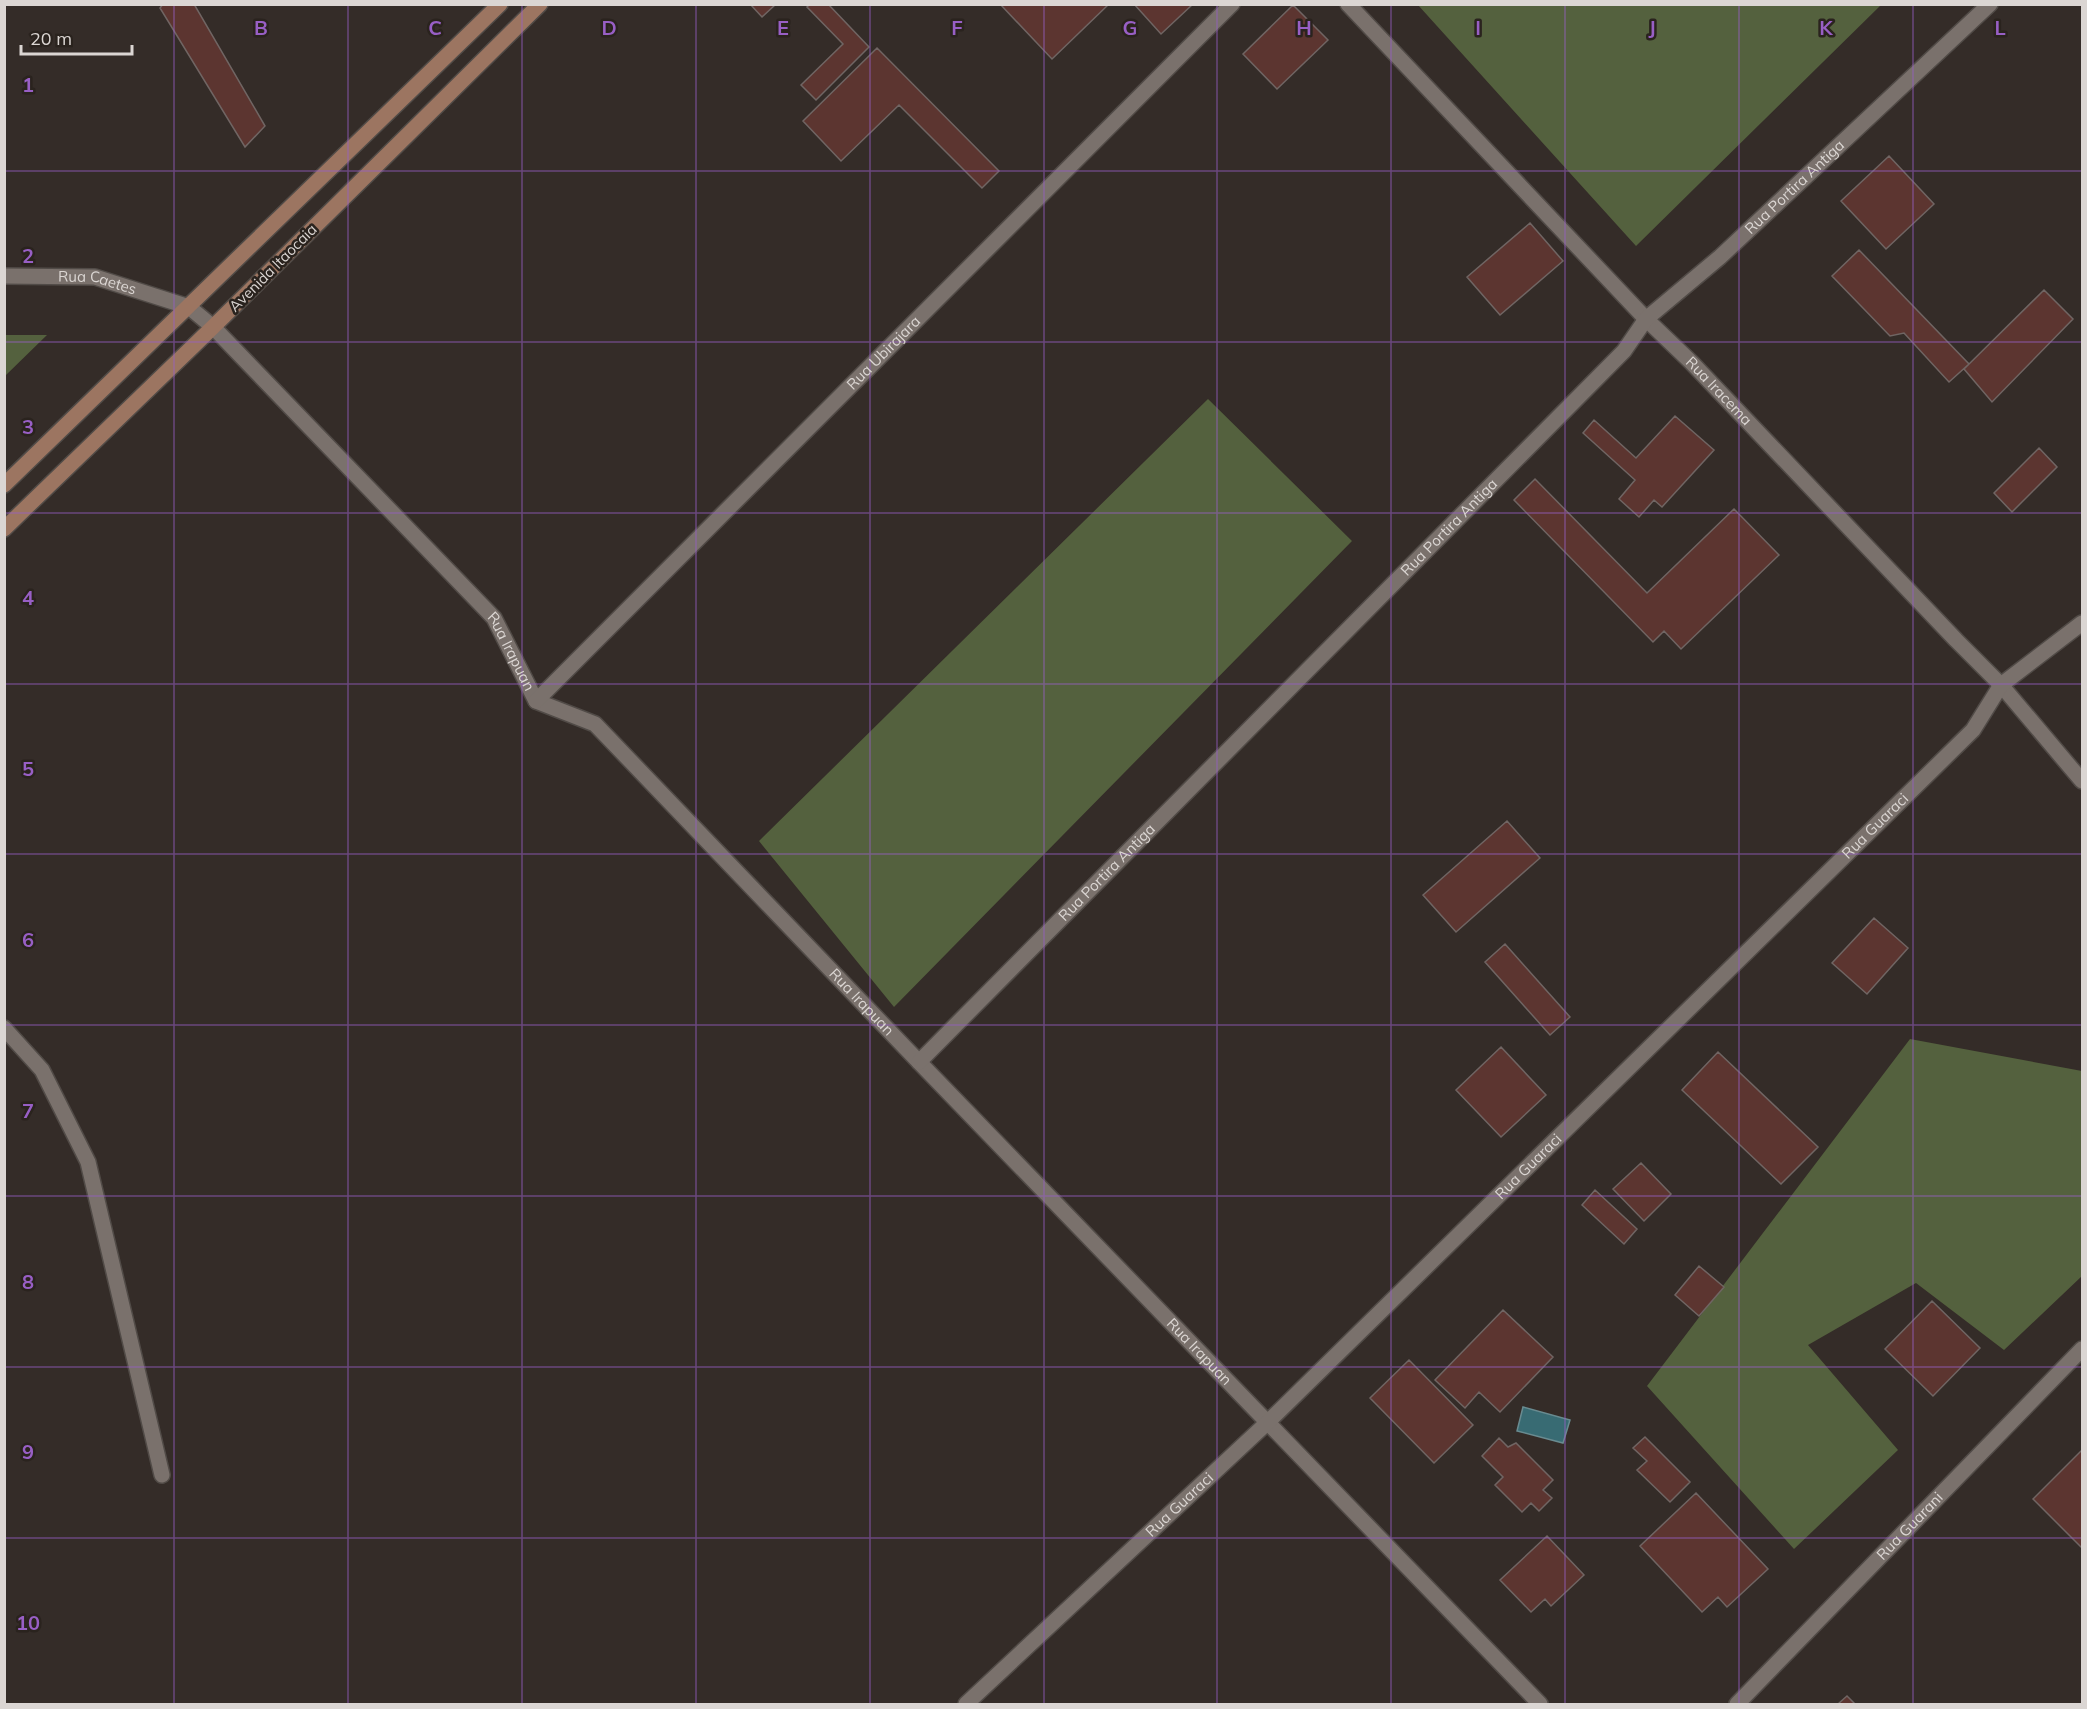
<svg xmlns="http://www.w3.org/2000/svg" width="2087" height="1709" font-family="Mulish,sans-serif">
<rect width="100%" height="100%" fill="#342c28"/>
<path fill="#54613e" d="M1418 5H1881L1636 246Z
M5 335H47L5 376Z
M1208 399 1352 541 894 1007 759 841Z
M1910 1039 2082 1071V1276L2004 1350 1916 1283 1808 1345 1898 1450 1794 1549 1647 1386Z"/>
<path fill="#386b73" stroke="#698b90" stroke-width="1.5" d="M1523 1407 1570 1420 1563 1443 1517 1431Z"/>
<path fill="#5c3530" stroke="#706563" stroke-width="1.5" d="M163 4H194L265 126 245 147 160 8Z
M750 4H776L762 17Z
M810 4H828L869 47 816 100 801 85 843 44 807 7Z
M1000 4H1109L1052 59Z
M1134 4H1193L1161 34Z
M1293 5 1328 40 1277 89 1243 54Z
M877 48 999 171 982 188 899 105 841 161 803 121Z
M1889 156 1934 204 1886 249 1841 201Z
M1530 223 1563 261 1500 315 1467 277Z
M1859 250 1969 364 1949 382 1904 333 1890 336 1832 276Z
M2044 290 2073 319 1992 402 1964 369Z
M1675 416 1714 450 1662 507 1654 500 1639 517 1619 499 1635 480 1583 433 1594 420 1636 458Z
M2039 448 2057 467 2012 512 1994 493Z
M1535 479 1647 593 1734 509 1779 555 1681 649 1664 631 1653 642 1514 500Z
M1507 821 1540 858 1456 932 1423 895Z
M1874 918 1908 948 1867 994 1832 963Z
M1505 944 1570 1017 1550 1035 1485 962Z
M1501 1047 1546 1095 1501 1137 1456 1090Z
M1718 1052 1818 1147 1781 1184 1682 1090Z
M1641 1163 1671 1194 1644 1221 1613 1189Z
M1595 1190 1637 1229 1624 1244 1582 1205Z
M1699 1266 1724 1287 1699 1316 1675 1295Z
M1932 1301 1980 1348 1933 1396 1885 1349Z
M1503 1310 1553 1357 1500 1412 1479 1392 1465 1408 1435 1380Z
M1409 1360 1473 1425 1434 1463 1370 1398Z
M1645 1437 1690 1482 1670 1502 1637 1470 1647 1461 1633 1448Z
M1499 1438 1508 1447 1516 1443 1553 1480 1543 1490 1552 1498 1539 1511 1531 1503 1522 1512 1495 1485 1503 1477 1482 1456Z
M2082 1450V1548L2033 1499Z
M1696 1493 1768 1569 1727 1607 1718 1597 1702 1612 1640 1546Z
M1547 1536 1584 1575 1551 1606 1545 1599 1531 1612 1500 1580Z
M1847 1696 1855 1704H1838Z"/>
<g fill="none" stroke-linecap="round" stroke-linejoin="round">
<g stroke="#514b47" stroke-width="18">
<path id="service" d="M4 1028 42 1070 88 1162 162 1475"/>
</g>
<g stroke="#514b47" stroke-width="18">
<g id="minor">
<path id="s1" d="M1348 4 1646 319 1692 363 1956 640 2001 685 2082 781"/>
<path id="s2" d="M4 276 95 277 189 307 213 327 494 618 536 701 595 724 919 1062 1540 1704"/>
<path id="s3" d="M536 701 1232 4"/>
<path id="s4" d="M919 1062 1624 351 1646 319 1720 257 1990 4"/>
<path id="s5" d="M966 1704 1268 1422 1973 730 2001 685 2082 623"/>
<path id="s6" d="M1737 1704 2082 1349"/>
</g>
</g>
<g stroke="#514b47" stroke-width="18">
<path id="secondary" d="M4 485 500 4
M4 529 213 327 540 4"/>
</g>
<use href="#service" stroke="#7a716c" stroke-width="15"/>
<use href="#minor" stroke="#7a716c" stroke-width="15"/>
<use href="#secondary" stroke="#9c7561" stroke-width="15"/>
</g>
<path fill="none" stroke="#985fc5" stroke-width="1.5" stroke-opacity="0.55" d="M174 4V1704M348 4V1704M522 4V1704M696 4V1704M870 4V1704M1044 4V1704M1217 4V1704M1391 4V1704M1565 4V1704M1739 4V1704M1913 4V1704M4 171H2082M4 342H2082M4 513H2082M4 684H2082M4 854H2082M4 1025H2082M4 1196H2082M4 1367H2082M4 1538H2082"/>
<g text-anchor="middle" stroke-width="5" stroke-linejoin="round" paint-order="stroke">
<g font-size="15" fill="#dbd6d3" stroke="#2a231e">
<text dy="5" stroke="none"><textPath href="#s4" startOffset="1239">Rua Portira Antiga</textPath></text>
<text transform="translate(273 268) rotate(-45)" y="5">Avenida Itaocaia</text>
<text dy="5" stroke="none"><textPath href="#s2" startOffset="94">Rua Caetes</textPath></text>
<text dy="5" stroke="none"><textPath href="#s3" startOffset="492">Rua Ubirajara</textPath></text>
<text dy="5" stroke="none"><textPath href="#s1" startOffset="536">Rua Iracema</textPath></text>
<text dy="5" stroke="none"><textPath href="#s4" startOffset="753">Rua Portira Antiga</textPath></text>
<text dy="5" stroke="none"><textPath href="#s2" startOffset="663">Rua Irapuan</textPath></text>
<text dy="5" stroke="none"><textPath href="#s5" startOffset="1264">Rua Guaraci</textPath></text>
<text dy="5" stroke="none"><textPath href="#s4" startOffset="267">Rua Portira Antiga</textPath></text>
<text dy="5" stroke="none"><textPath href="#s2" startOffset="1167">Rua Irapuan</textPath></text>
<text dy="5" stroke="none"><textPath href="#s5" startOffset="778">Rua Guaraci</textPath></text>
<text dy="5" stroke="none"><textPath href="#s2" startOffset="1653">Rua Irapuan</textPath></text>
<text dy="5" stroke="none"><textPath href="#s5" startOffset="292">Rua Guaraci</textPath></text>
<text dy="5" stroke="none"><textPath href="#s6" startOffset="248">Rua Guarani</textPath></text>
</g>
</g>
<g font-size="20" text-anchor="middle" font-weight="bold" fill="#985fc5" stroke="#2a231e" stroke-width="5" stroke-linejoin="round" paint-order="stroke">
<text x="261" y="35">B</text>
<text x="435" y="35">C</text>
<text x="609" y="35">D</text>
<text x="783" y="35">E</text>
<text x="957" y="35">F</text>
<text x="1130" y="35">G</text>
<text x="1304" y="35">H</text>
<text x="1478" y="35">I</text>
<text x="1652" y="35">J</text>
<text x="1826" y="35">K</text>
<text x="2000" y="35">L</text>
<text x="28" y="92">1</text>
<text x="28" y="263">2</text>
<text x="28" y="434">3</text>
<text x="28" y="605">4</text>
<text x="28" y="776">5</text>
<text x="28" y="947">6</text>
<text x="28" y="1118">7</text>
<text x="28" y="1289">8</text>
<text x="28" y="1459">9</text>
<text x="28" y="1630">10</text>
</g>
<rect width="2087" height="1709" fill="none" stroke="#dbd6d3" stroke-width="12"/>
<path d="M21 45v9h111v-9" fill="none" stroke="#dbd6d3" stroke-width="3"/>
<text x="30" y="45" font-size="18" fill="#dbd6d3" stroke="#2a231e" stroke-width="4.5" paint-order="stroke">20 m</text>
</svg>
